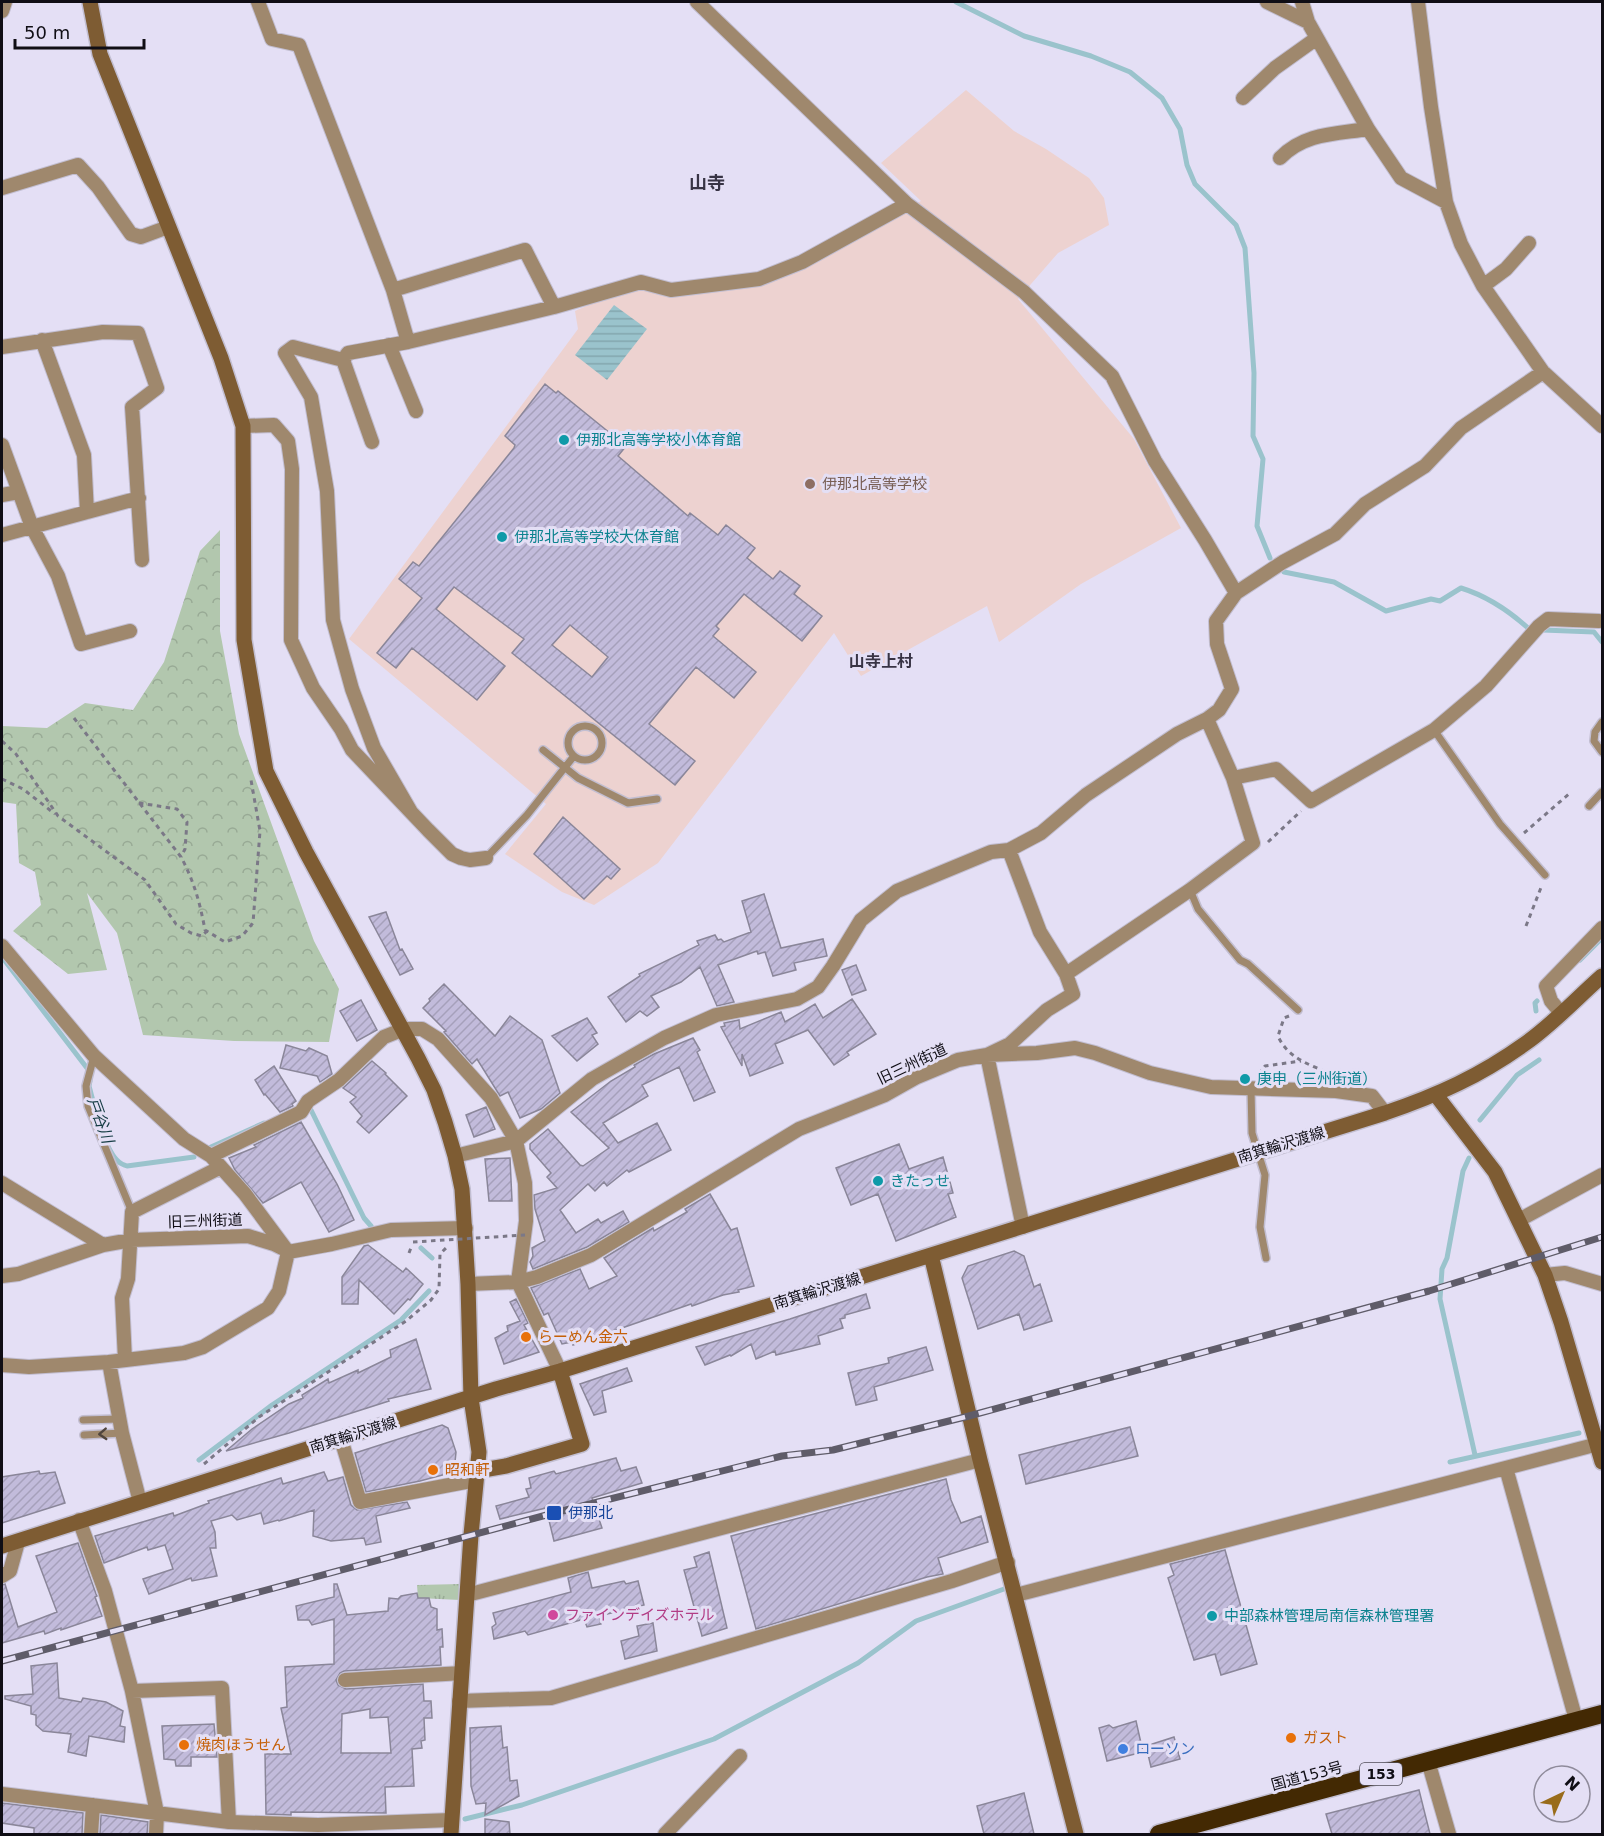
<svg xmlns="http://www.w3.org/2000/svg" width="1604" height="1836" font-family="'DejaVu Sans','Noto Sans JP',sans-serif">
<defs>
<pattern id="forest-crowns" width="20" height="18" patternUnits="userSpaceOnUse" patternTransform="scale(1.5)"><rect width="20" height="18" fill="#b2c7ae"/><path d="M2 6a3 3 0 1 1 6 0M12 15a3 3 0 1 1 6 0" fill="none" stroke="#98aa95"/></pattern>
<pattern id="park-tufts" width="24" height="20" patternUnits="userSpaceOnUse" patternTransform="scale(1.5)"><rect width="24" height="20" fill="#b2c7ae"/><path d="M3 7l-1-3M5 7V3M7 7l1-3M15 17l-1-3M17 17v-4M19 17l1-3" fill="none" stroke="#98aa95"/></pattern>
<pattern id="water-rules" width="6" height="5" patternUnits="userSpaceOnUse" patternTransform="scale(1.5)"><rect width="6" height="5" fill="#9ac3cc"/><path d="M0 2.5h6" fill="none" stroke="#84a6ae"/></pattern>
<pattern id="building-hatch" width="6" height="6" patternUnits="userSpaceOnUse" patternTransform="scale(1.5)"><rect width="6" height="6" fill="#c2bbdb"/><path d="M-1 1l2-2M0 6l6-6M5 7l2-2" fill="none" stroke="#a6a0bb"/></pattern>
</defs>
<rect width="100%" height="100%" fill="#e4dff5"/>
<path fill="#edd2d0" d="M966 90 1014 131 1046 149 1089 178 1104 198 1109 225 1058 253 1018 299 1134 439 1181 528 1081 584 999 642 987 606 861 676 834 633 658 863 594 905 562 892 505 854 546 804 349 639 578 329 575 311 641 282 718 284 802 262 921 201 881 163Z"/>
<path fill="url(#forest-crowns)" d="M220 530V631L239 734 314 941 339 989 329 1042 234 1041 143 1035 117 933 87 893 107 970 68 974 13 931 41 905 35 872 19 863 16 804 2 802V726L47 728 85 703 133 710 164 662 200 551Z"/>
<path fill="url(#park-tufts)" d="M460 1584V1600L418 1598 417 1585Z"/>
<path fill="url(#water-rules)" d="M614 305 647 329 607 380 575 355Z"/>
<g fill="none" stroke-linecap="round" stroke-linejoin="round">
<path stroke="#9ac3cc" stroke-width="5" d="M956 2 1024 36 1091 56 1130 72 1162 98 1180 129 1187 165 1195 184 1236 225 1245 248 1254 373 1253 436 1263 459 1257 526 1270 558
M1284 572 1334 582 1386 611 1431 599 1440 601 1461 588C1487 596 1508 610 1528 628
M1543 630 1594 632 1602 642
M2 957 90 1072
M1580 960 1602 938
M1536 1011 1535 1003 1537 1001
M90 1081 89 1086C94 1104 105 1152 119 1162 121 1164 124 1165 127 1166L194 1157
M306 1108 311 1110 364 1218 371 1226
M1480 1120 1517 1075 1539 1060
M211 1147 264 1123
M1469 1158 1463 1171 1447 1258 1442 1269 1440 1299 1475 1455
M421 1248 432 1258
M199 1460 272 1405 401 1320 429 1291
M1450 1462 1579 1433
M465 1819 522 1805 714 1739 858 1663 916 1621 1004 1589"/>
</g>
<path fill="url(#building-hatch)" stroke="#8a8699" stroke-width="1.5" fill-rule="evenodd" d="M545 384 556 393 558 391 626 446 618 456 688 516 690 513 718 535 726 525 755 548 747 558 773 579 780 571 800 586 794 594 822 616 802 641 744 594 716 626 719 629 713 636 756 672 734 698 696 667 649 724 695 761 675 785 512 653 524 639 454 587 436 609 505 666 477 700 412 648 396 668 377 653 422 598 399 579 413 562 419 566 514 448 515 445 505 436ZM570 625 608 657 592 677 552 645Z
M563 817 620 869 611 879 607 876 584 899 534 854Z
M764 894 781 948 823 939 827 956 794 963 796 970 773 976 765 952 758 954 757 951 718 965 734 1002 717 1006 700 967 681 982 651 996 659 1007 647 1016 640 1011 626 1022 608 997 640 976 639 974 699 945 697 941 715 935 718 940 721 939 724 942 751 932 742 901Z
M386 912 400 950 402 949 413 969 400 975 369 917Z
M856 965 866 990 852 995 842 970Z
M444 984 495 1036 510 1016 542 1040 560 1093 541 1109 520 1118 508 1092 500 1096 477 1059 472 1064 444 1032 446 1031 423 1008 430 1001 429 999Z
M852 999 876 1034 847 1052 849 1055 834 1065 808 1030 775 1044 783 1063 750 1076 742 1054V1066L721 1027 725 1026 724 1023 739 1020 740 1029 781 1012 785 1022 815 1004 823 1018Z
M361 1000 377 1030 357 1041 340 1011Z
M587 1018 597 1033 592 1035 598 1044 577 1061 552 1036Z
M693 1038 700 1050 697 1052 715 1092 694 1101 679 1067 642 1085 648 1096 603 1123 618 1143 657 1123 671 1150 629 1172 627 1170 607 1186 604 1182 595 1191 588 1184 560 1210 576 1233 598 1219 601 1223 623 1211 629 1222 587 1247 533 1269 530 1262 533 1256 532 1248 545 1241 535 1209 534 1195 557 1188 547 1177 551 1173 530 1149V1144L548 1129 580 1165 583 1166 609 1148 571 1112 611 1081 635 1067 634 1065 654 1054Z
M286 1045 306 1051 309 1048 327 1056 332 1074 320 1082 317 1076 280 1068Z
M372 1061 386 1073 385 1074 407 1096 369 1133 357 1122 362 1116 350 1102 356 1097 343 1088Z
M274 1066 296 1101 292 1104 293 1106 280 1112 265 1094 264 1095 255 1080Z
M486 1107 495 1129 474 1137 466 1115Z
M301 1122 337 1184 354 1220 329 1232 301 1182 263 1203 235 1170 229 1158 256 1147 254 1145Z
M899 1144 909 1169 943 1157 953 1193 948 1194 956 1217 896 1241 878 1194 851 1205 836 1168Z
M510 1158 512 1201H489L485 1159Z
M710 1194 731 1230 737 1228 754 1286 738 1290 739 1292 723 1295 692 1306 691 1304 573 1345 572 1342 562 1344 548 1313 544 1315 531 1288 580 1269 589 1289 617 1276 604 1258 653 1228 654 1231 687 1212 685 1209Z
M368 1245 403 1272 406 1268 423 1284 410 1300 408 1299 394 1314 359 1280 358 1304H342V1277L364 1246Z
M1014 1251 1024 1256 1034 1287 1040 1284 1052 1321 1024 1330 1019 1314 978 1329 962 1278 968 1266Z
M866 1294 870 1308 845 1315V1318L840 1319 843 1328 818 1336 820 1344 776 1355 775 1351 756 1359 751 1344 731 1356 730 1355 705 1365 696 1347 790 1319Z
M516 1299 528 1323 524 1325 539 1352 504 1364 495 1338 508 1331 507 1326 520 1321 510 1302Z
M416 1339 431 1389 388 1399 389 1401 289 1433 226 1451 252 1429 289 1404 303 1398 302 1395 328 1379 329 1383 358 1370V1373L391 1357 390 1350Z
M926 1347 933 1370 874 1387 877 1400 856 1405 848 1373 889 1363 888 1358Z
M627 1368 632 1381 602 1391 606 1412 594 1415 580 1384Z
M442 1425 448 1428 456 1452 454 1472 420 1481 366 1492 355 1453Z
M1130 1427 1138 1456 1026 1484 1019 1455Z
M616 1458 621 1471 636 1467 642 1483 592 1498 602 1528 554 1541 546 1508 500 1519 496 1506 529 1497 526 1489 531 1488 529 1478 554 1471 556 1474Z
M39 1471 40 1474 55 1472 65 1503 2 1523V1477Z
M324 1472 328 1481 343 1477 351 1505 357 1510 407 1502 410 1508 376 1516 381 1542 366 1545 364 1538 331 1541 313 1536 314 1510 279 1521 278 1520 264 1524 261 1513 237 1520 232 1515 211 1521 215 1532 216 1548H210L217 1576 192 1581 191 1578 149 1594 143 1579 173 1569 165 1545 148 1550 147 1547 104 1563 95 1536 173 1513 174 1516 209 1503 208 1501 281 1478 283 1484Z
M946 1479 951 1500 961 1523 981 1516 988 1542 938 1558 943 1574 927 1577 756 1629 731 1536Z
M78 1543 96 1594 97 1596 95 1597 102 1616 61 1630V1628L45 1634 44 1631 2 1643V1585L5 1584 18 1627 57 1612 36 1556Z
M1225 1550 1257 1664 1221 1675 1215 1654 1194 1660 1168 1578 1174 1575 1170 1564Z
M709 1552 727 1628 702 1636 684 1570 697 1567 694 1557Z
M588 1572 592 1588 624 1581 626 1584 638 1581 644 1605 599 1616 601 1624 587 1627 584 1619 528 1635 525 1631 494 1639 492 1627 496 1624 493 1613 571 1592 568 1578Z
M334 1584H337L347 1615 388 1611 389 1598 398 1599 401 1596 417 1593 418 1598H429L431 1607 437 1609V1630L442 1629 443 1647H440L441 1665 344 1671 340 1673 336 1680 338 1685 346 1689 423 1684 424 1701H431L432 1718H424L425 1740 421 1741 422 1748 412 1749 414 1786 385 1787 386 1813 291 1812V1815L266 1814 265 1754H291L281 1708 287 1707 285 1667 334 1664V1619L312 1625 309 1620H298L296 1606 334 1597ZM370 1709V1718L388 1717 391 1753H341L342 1714Z
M653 1623 657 1651 625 1659 621 1641 639 1636 637 1626Z
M57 1663 59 1698 81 1702 83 1698 106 1702 123 1711 120 1726 125 1727 124 1742 89 1736 86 1756 68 1752 71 1734 43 1731 36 1725V1715L31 1714V1706L5 1699V1696L33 1694 31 1666Z
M1136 1721 1143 1752 1107 1761 1099 1728 1109 1725 1113 1728Z
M214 1724 217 1757H191V1766H176L175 1760 164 1759 162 1726Z
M501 1726 503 1748 507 1747 510 1781 517 1780 519 1796 485 1815 486 1803 476 1804 471 1786 470 1728Z
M1174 1737 1180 1759 1151 1767 1146 1746Z
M1419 1790 1430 1834H1332L1326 1814Z
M1024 1793 1034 1834H984L977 1806Z
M2 1803 83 1813 82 1834H34V1828L2 1823Z
M101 1815 148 1822 147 1834H100Z
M485 1819 509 1822 510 1834H485Z"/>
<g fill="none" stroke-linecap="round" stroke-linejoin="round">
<g stroke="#c2bed1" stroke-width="10">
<path id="lane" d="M1602 722 1595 732 1594 741 1602 752
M568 743a17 17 0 1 1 34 0a17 17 0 1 1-34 0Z
M1434 730 1500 824 1545 875
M543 750 578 778 628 803 657 799
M1589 806 1602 792
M486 858 527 815 574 756
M1190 890 1198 909 1240 960 1248 964 1298 1010
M94 1056 86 1086 88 1106 132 1212
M1251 1090 1252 1133 1265 1175 1260 1227 1266 1258
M83 1420 119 1419
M84 1435 122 1433"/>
</g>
<g stroke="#c2bed1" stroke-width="16">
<path id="street" d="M258 2 272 39 299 45 393 290 408 342 554 307 641 282 671 290 759 279 802 262 907 204
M697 2 907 204 1024 292 1112 376 1155 461 1205 540 1236 593
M1267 2 1308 22 1302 2
M1418 2 1431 107 1446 202 1461 244 1483 286 1543 372 1602 426
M2 11 5 2
M1308 22 1368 129 1401 178 1446 202
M1243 98 1275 68 1317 38
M1280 158C1304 133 1335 134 1368 129
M2 188 78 165 98 187 131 234 141 237 168 227
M1483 286 1506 269 1529 243
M393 290 525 250 554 307
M42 340 84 455 87 512
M408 342 348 353 343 360 293 347 285 353 311 397 327 491 333 620 352 689 374 748 411 812
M389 345 416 411
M2 347 103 332 138 333 157 388 132 407 142 560
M343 360 372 442
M243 426 274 425 288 441 292 469 291 640 313 688 341 729 352 750 428 830 452 854 461 858 470 860 486 858
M2 445 32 527 58 576 81 644 130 631
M2 495 19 492
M2 535 139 498
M1233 778 1276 769 1311 801 1434 730 1486 686 1539 626 1548 619 1599 621
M1009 850 1040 932 1066 974 1190 890 1253 843 1233 778 1207 719
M2 946 94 1056 184 1139 211 1156 245 1194 288 1252
M1561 1013 1551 1001 1546 986 1602 928
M211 1156 301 1112 308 1101 339 1080 384 1037 404 1029H422L438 1039 491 1098 516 1141 525 1183 526 1221 518 1282 560 1371
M455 1156 516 1141 592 1079 664 1038 716 1015 797 999 818 987 833 966 861 920 897 891 991 852 1009 850 1041 833 1086 795 1177 734 1207 719 1219 710 1232 689 1217 644 1216 621 1236 593 1283 562 1335 534 1365 504 1425 466 1461 428 1543 372
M2 1183 103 1245
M1519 1220 1602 1175
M1023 1227 987 1055 1010 1044 1047 1010 1073 994 1066 974
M288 1252 332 1244 391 1230 466 1228
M1545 1275 1565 1273 1602 1284
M2 1276 18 1274 103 1245 131 1240 248 1236 274 1244 284 1249
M468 1284 518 1282 537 1277 591 1255 799 1129 885 1095 917 1077 958 1060 987 1055 1037 1053 1075 1048 1095 1053 1150 1073 1211 1087 1336 1091 1372 1096 1385 1113
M125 1360 122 1298 128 1279 132 1212 221 1167
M109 1362 122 1433 140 1502
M2 1365 29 1367 109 1362 184 1353 203 1347 268 1308 279 1291 288 1252
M341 1439 360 1502 476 1480
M1506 1468 1576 1720
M79 1520 105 1591 132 1691 157 1813 156 1834
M2 1576 10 1571 18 1542
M467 1595 980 1460
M1016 1595 1598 1444
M345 1680 462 1673
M132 1691 222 1688 229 1822
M459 1701 551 1698 952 1581 1008 1562
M1428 1761 1449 1834
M2 1794 229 1822 318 1825 451 1820
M91 1834 93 1805
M665 1834 740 1756"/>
</g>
<g stroke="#c2bed1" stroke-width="18">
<path id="secondary" d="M90 2 100 54 221 358 243 426 244 640 266 771 306 852 418 1058 434 1090 445 1122 455 1156 462 1189 468 1284 471 1398 479 1452 471 1535 451 1834
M1436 1095 1495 1172 1545 1275 1561 1322 1602 1462
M931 1255 980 1460 1076 1834
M477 1471 506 1466 582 1444 560 1371
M2 1546 496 1389 560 1371 1385 1113C1438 1095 1480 1076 1526 1043 1553 1024 1577 998 1602 976"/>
</g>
<g stroke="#c2bed1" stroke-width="21">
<path id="highway" d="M1159 1834 1602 1714"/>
</g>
<path stroke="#7b7887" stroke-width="3" stroke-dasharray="4.5 4.5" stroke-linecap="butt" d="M74 718 181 857C194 881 200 903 205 930L225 942 242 936 253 923 260 831 251 780
M2 741 16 754 58 816 145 880 176 924 191 933 202 936 207 931
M2 779 23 789 55 814
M139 803 177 809 187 822 185 849 181 857
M1524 833 1570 793
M1268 842 1301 811
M1526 926 1542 885
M1289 1016 1284 1018 1278 1036C1288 1059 1312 1066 1335 1075
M1259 1074 1265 1066 1301 1061
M409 1253 412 1245
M204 1464 259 1417 406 1321 431 1300 439 1289 440 1254 446 1248"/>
<use href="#lane" stroke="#9f886d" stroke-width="7"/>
<use href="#street" stroke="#9f886d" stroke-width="14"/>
<use href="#secondary" stroke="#7e5c33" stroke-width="15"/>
<use href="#highway" stroke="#432903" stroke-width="18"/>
<g stroke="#5f5c69" stroke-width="7">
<path id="rail" d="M2 1661 554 1513 782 1456 833 1450 969 1416 1429 1291 1602 1237"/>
</g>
<use href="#rail" stroke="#e4dff5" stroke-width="4.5" stroke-dasharray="14" stroke-linecap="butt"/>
<path stroke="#7b7887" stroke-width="3" stroke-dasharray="4.5 4.5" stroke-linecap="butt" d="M413 1242 525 1235"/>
</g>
<defs><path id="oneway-chevron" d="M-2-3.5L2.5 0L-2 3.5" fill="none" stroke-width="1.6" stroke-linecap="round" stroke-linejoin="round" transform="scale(1.5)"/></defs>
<use stroke="#50453d" href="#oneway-chevron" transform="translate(103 1434) rotate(177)"/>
<g fill="#0f9aa8" stroke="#e4dff5" stroke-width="2">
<circle cx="564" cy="440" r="6"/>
<circle cx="502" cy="537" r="6"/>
<circle cx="1245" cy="1079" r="6"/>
<circle cx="878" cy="1181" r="6"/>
<circle cx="1212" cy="1616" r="6"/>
</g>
<circle fill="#8d6e63" stroke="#e4dff5" stroke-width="2" cx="810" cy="484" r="6"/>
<g fill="#e8710a" stroke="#e4dff5" stroke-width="2">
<circle cx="526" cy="1337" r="6"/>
<circle cx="433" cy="1470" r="6"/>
<circle cx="1291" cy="1738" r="6"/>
<circle cx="184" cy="1745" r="6"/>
</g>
<rect fill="#1a4fb4" stroke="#e4dff5" stroke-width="2" x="546" y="1505" width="16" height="16" rx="3"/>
<circle fill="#d1479c" stroke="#e4dff5" stroke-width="2" cx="553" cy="1615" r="6"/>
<circle fill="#3f7fe0" stroke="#e4dff5" stroke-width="2" cx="1123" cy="1749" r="6"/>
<g text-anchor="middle" stroke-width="6" stroke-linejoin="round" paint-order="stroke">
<rect fill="#e4dff5" stroke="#504d58" stroke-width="1.5" x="1360" y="1763" width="42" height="22" rx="4.5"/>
<g font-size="14" font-weight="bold" fill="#100e15">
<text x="1381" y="1779">153</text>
</g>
<g font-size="15" fill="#0d838f" stroke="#e4dff5" text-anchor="start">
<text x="576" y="445">伊那北高等学校小体育館</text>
<text x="514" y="542">伊那北高等学校大体育館</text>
<text x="1257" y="1084">庚申（三州街道）</text>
<text x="890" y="1186">きたっせ</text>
<text x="1224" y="1621">中部森林管理局南信森林管理署</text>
</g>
<g font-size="15" fill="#785e54" stroke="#e4dff5" text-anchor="start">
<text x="822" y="489">伊那北高等学校</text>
</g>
<g font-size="15" fill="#100e15" stroke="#e4dff5">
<text transform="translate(912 1064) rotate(-25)" y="5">旧三州街道</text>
<text transform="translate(1281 1145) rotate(-17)" y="5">南箕輪沢渡線</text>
<text transform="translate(205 1221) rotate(-2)" y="5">旧三州街道</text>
<text transform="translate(817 1291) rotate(-17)" y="5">南箕輪沢渡線</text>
<text transform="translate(353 1435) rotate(-17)" y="5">南箕輪沢渡線</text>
<text transform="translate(1307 1776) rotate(-15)" y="5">国道153号</text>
</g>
<g font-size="15" fill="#c56008" stroke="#e4dff5" text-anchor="start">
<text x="538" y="1342">らーめん金六</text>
<text x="445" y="1475">昭和軒</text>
<text x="1303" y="1743">ガスト</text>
<text x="196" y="1750">焼肉ほうせん</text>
</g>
<g font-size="15" fill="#164399" stroke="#e4dff5" text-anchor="start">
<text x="568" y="1518">伊那北</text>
</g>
<g font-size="15" fill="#b23c85" stroke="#e4dff5" text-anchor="start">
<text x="565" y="1620">ファインデイズホテル</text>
</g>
<g font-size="15" fill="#366cbe" stroke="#e4dff5" text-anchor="start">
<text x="1135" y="1754">ローソン</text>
</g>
<g font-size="16" font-weight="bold" fill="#383445" stroke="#e4dff5">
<text x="881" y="667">山寺上村</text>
</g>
<g font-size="16" font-style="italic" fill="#153c44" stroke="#e4dff5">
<text transform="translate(101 1120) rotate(70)" y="6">戸谷川</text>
</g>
<g font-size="18" font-weight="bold" fill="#383445" stroke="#e4dff5">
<text x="707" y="189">山寺</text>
</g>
</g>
<rect width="1604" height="1836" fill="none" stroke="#100e15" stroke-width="6"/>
<g transform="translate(1562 1794) rotate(44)"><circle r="28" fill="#e4dff5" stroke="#8f8b9b" stroke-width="1.5"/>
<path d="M0-4.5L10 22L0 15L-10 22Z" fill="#996c1b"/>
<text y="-9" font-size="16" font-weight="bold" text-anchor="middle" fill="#100e15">N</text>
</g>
<path d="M15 39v9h129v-9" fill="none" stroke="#100e15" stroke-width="3"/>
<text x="24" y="39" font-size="18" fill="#100e15" stroke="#e4dff5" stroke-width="4.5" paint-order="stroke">50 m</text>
</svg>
